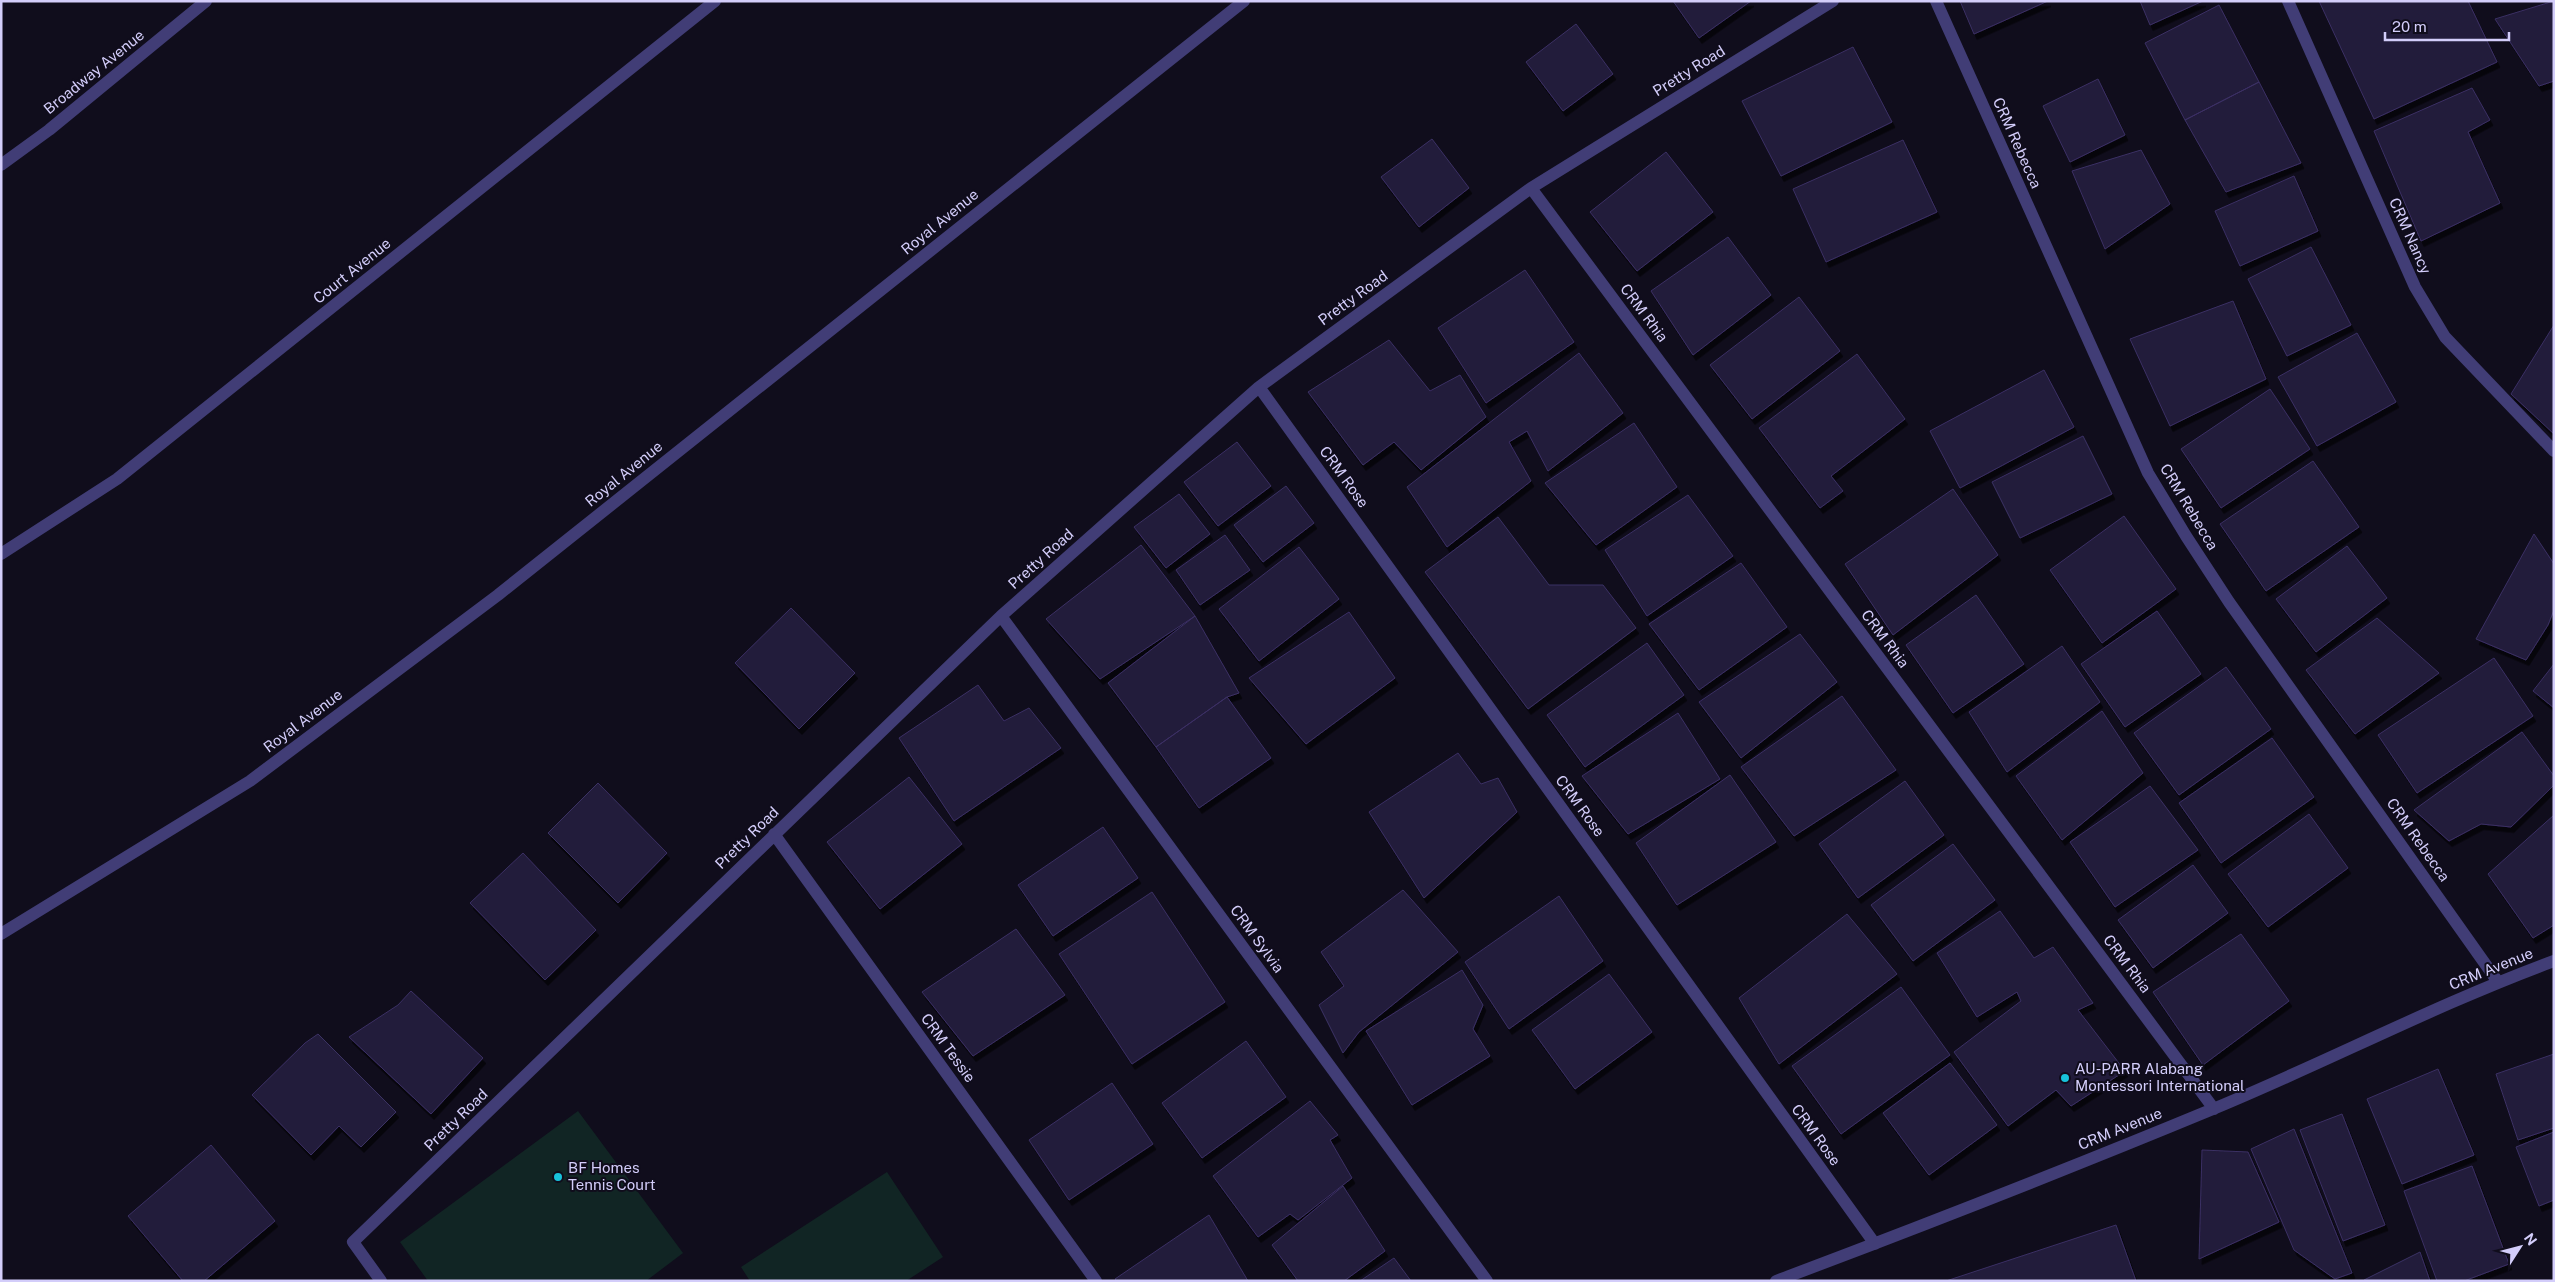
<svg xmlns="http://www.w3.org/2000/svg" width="2555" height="1282" font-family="'Public Sans',sans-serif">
<defs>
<filter id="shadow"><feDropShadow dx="3" dy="5.5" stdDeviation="0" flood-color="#0009"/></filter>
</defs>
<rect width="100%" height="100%" fill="#100d1c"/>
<path fill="#112524" d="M578 1111 683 1253 646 1281H428L400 1242Z
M887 1172 943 1257 906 1281H750L741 1267Z"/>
<path fill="#221b3a" stroke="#3b3064" filter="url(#shadow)" d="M1673 1H1751L1699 38Z
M1960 1H2048L1974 34Z
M2140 1H2203L2150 25Z
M2319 1H2468L2497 62 2374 119Z
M2554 1V81L2539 86 2495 19Z
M2219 5 2259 82 2185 120 2145 43Z
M1576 24 1613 74 1563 111 1526 62Z
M1853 47 1892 122 1781 176 1742 101Z
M2098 79 2125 135 2070 162 2043 106Z
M2259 82 2301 163 2226 192 2185 120Z
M2472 88 2490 120 2468 132 2500 203 2421 241 2374 131Z
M1432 139 1469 188 1419 227 1381 177Z
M1903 140 1937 212 1826 262 1793 189Z
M2141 150 2170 204 2105 249 2072 171Z
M1666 152 1713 212 1637 271 1590 212Z
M2294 176 2318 231 2240 266 2215 211Z
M1728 237 1771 295 1693 355 1651 291Z
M2311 247 2351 325 2287 356 2248 279Z
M1525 270 1574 342 1486 403 1438 328Z
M1799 297 1840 351 1752 419 1710 365Z
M2233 301 2266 379 2170 426 2130 339Z
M2554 325V434L2511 394Z
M2357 333 2396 402 2317 446 2278 377Z
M1389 340 1430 391 1460 375 1486 417 1421 470 1394 442 1363 465 1308 392Z
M1579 353 1623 413 1548 471 1527 431 1509 442 1531 481 1447 547 1407 487Z
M1857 354 1905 419 1831 476 1843 491 1820 508 1759 428Z
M2044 370 2074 427 1960 488 1930 431Z
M2270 389 2310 449 2221 508 2181 449Z
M1634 423 1677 487 1596 545 1545 483Z
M2083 436 2112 494 2020 538 1992 482Z
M1237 442 1271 486 1218 526 1184 482Z
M2313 461 2359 527 2266 591 2220 524Z
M1286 486 1314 523 1263 562 1234 525Z
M1953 489 1998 555 1893 635 1845 564Z
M1179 494 1210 534 1166 568 1134 527Z
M1688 495 1733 556 1647 616 1605 550Z
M2124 516 2176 589 2102 643 2050 570Z
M1498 517 1549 585H1603L1636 628 1528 709 1425 572Z
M2534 534 2554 564V610L2548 625 2526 660 2476 639Z
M1225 535 1250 570 1200 605 1176 570Z
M1141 545 1195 616 1100 679 1046 619Z
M2347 546 2387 598 2316 652 2276 599Z
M1299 547 1339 599 1259 661 1219 609Z
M1741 563 1787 627 1699 690 1649 624Z
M1976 595 2024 664 1953 713 1906 645Z
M791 608 855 673 799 729 735 663Z
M2157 611 2201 674 2125 727 2081 664Z
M1349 612 1395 678 1306 744 1249 678Z
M1195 616 1239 693 1227 697 1156 747 1108 683Z
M2377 618 2439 673 2355 734 2306 670Z
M1800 634 1837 682 1741 758 1699 702Z
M1647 643 1684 695 1585 767 1547 715Z
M2062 646 2100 702 2007 772 1969 712Z
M2494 658 2533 716 2417 793 2378 735Z
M2554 664V708L2533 691Z
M2226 667 2271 729 2179 795 2134 733Z
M978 685 1004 721 1029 708 1061 748 954 821 899 738Z
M1842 696 1896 770 1794 836 1741 767Z
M1227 697 1271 758 1199 808 1156 747Z
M2102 711 2143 773 2062 840 2016 776Z
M1678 713 1720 779 1628 834 1582 776Z
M2522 732 2554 776V785L2511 827 2481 824 2449 841 2414 810Z
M2272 738 2314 797 2221 863 2179 803Z
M1458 753 1481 784 1498 778 1517 812 1424 898 1369 812Z
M1730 775 1776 842 1677 905 1636 843Z
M909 777 962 844 880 909 827 842Z
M1905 781 1944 835 1858 898 1819 844Z
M598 783 667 853 618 903 548 833Z
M2150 786 2198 850 2115 907 2070 842Z
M2309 814 2348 868 2268 927 2228 874Z
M2554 815V925L2533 938 2488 874Z
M1103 827 1138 878 1053 936 1018 885Z
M1953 844 1995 900 1913 961 1871 905Z
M523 853 596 930 545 980 470 903Z
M2193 865 2228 913 2153 968 2118 920Z
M1403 890 1458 952 1359 1032 1343 1053 1319 1005 1344 986 1321 952Z
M1152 892 1225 1002 1132 1064 1059 954Z
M1559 896 1603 961 1509 1029 1465 962Z
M2000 911 2034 958 2053 947 2093 1003 2078 1010 2125 1071 2071 1106 2056 1090 2008 1126 1954 1052 2021 1001 2017 992 1977 1017 1937 953Z
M1847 914 1897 974 1779 1064 1739 998Z
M1016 929 1065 995 973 1056 922 992Z
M2241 934 2289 1001 2203 1065 2153 992Z
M1462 970 1483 1005 1473 1029 1490 1056 1412 1105 1366 1031Z
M1609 974 1652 1032 1575 1089 1532 1030Z
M1901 987 1950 1055 1841 1134 1792 1066Z
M411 991 483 1058 431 1114 349 1037 398 1005Z
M318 1034 396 1112 361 1147 339 1126 311 1155 252 1095 305 1043Z
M1246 1041 1286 1097 1202 1158 1162 1103Z
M2554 1054V1128L2518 1140 2496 1074Z
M1950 1063 1997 1125 1929 1175 1883 1113Z
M2438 1069 2474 1155 2402 1184 2367 1099Z
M1112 1083 1153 1144 1069 1200 1029 1140Z
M1310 1101 1338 1135 1330 1140 1352 1178 1298 1220 1290 1214 1258 1237 1213 1176Z
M2342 1114 2385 1225 2343 1241 2300 1130Z
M2294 1129 2352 1273 2335 1279 2294 1250 2251 1149Z
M2554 1132V1200L2539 1206 2516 1147Z
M211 1145 275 1221 204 1281H183L128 1216Z
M2202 1150 2248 1152 2279 1222 2199 1259Z
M2472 1166 2509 1264 2464 1281H2437L2404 1191Z
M1343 1186 1385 1251 1344 1281H1298L1272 1245Z
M1209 1215 1248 1281H1117L1115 1279Z
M2116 1225 2136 1281H1946Z
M2420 1252 2430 1281 2364 1280Z
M1394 1258 1411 1281H1360Z"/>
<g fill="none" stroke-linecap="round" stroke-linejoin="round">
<path stroke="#413d76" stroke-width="12" d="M1936 1 2148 473 2186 536 2229 602 2498 982
M2288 1 2415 287 2445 337 2554 451
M1 165 49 130 206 1
M1531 188 2214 1109
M1259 387 1875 1244
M1 554 117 479 715 1
M1001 616 1487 1281
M774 834 1096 1281
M1 934 250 781 498 595 1244 1
M381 1281 353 1242 1001 616 1259 387 1531 188 1833 1
M1776 1281C1922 1226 2068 1169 2213 1109 2327 1062 2437 1004 2554 961"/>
</g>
<g fill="#18c3db" stroke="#100d1c" stroke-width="2">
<circle cx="2065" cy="1078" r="5"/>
<circle cx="558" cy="1177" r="5"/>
</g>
<g text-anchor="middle" stroke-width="4" stroke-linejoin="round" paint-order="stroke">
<g font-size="15" fill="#d3cdfa" stroke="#100d1c">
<text transform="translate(1689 71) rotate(-32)" y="5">Pretty Road</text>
<text transform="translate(94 72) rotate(-39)" y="5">Broadway Avenue</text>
<text transform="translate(2017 143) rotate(66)" y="5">CRM Rebecca</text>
<text transform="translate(940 222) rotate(-39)" y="5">Royal Avenue</text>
<text transform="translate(2410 236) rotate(66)" y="5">CRM Nancy</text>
<text transform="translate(352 271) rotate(-39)" y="5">Court Avenue</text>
<text transform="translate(1353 298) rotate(-36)" y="5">Pretty Road</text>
<text transform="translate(1644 313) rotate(53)" y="5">CRM Rhia</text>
<text transform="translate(624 474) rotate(-39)" y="5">Royal Avenue</text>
<text transform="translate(1344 477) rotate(54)" y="5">CRM Rose</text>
<text transform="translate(2189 507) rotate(59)" y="5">CRM Rebecca</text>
<text transform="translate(1041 559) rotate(-42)" y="5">Pretty Road</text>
<text transform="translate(1885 639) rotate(53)" y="5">CRM Rhia</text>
<text transform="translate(303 721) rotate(-37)" y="5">Royal Avenue</text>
<text transform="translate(1580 806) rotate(54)" y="5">CRM Rose</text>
<text transform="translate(747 838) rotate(-44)" y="5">Pretty Road</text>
<text transform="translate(2418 840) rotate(55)" y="5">CRM Rebecca</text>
<text transform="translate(1257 939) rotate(54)" y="5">CRM Sylvia</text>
<text transform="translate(2127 964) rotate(53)" y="5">CRM Rhia</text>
<text transform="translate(2491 969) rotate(-22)" y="5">CRM Avenue</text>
<text transform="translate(948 1048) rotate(54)" y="5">CRM Tessie</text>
<text transform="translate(456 1120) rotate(-44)" y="5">Pretty Road</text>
<text transform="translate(2120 1129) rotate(-22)" y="5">CRM Avenue</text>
<text transform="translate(1816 1135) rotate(54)" y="5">CRM Rose</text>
</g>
<g font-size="15" fill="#d3cdfa" stroke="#100d1c" text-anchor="start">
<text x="2075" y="1074">AU-PARR Alabang<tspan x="2075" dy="17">Montessori International</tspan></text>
<text x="568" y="1173">BF Homes<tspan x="568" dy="17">Tennis Court</tspan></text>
</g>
</g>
<rect width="2555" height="1282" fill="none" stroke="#d3cdfa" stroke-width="5"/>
<g transform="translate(2520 1247) rotate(54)" stroke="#100d1c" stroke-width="4" paint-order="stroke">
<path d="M0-4L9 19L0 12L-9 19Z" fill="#d3cdfa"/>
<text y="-8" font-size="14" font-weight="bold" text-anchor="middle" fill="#d3cdfa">N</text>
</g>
<path d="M2385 32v8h124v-8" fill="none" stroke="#d3cdfa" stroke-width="2.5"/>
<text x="2392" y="32" font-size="15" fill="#d3cdfa" stroke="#100d1c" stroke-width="4" paint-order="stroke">20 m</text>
</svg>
